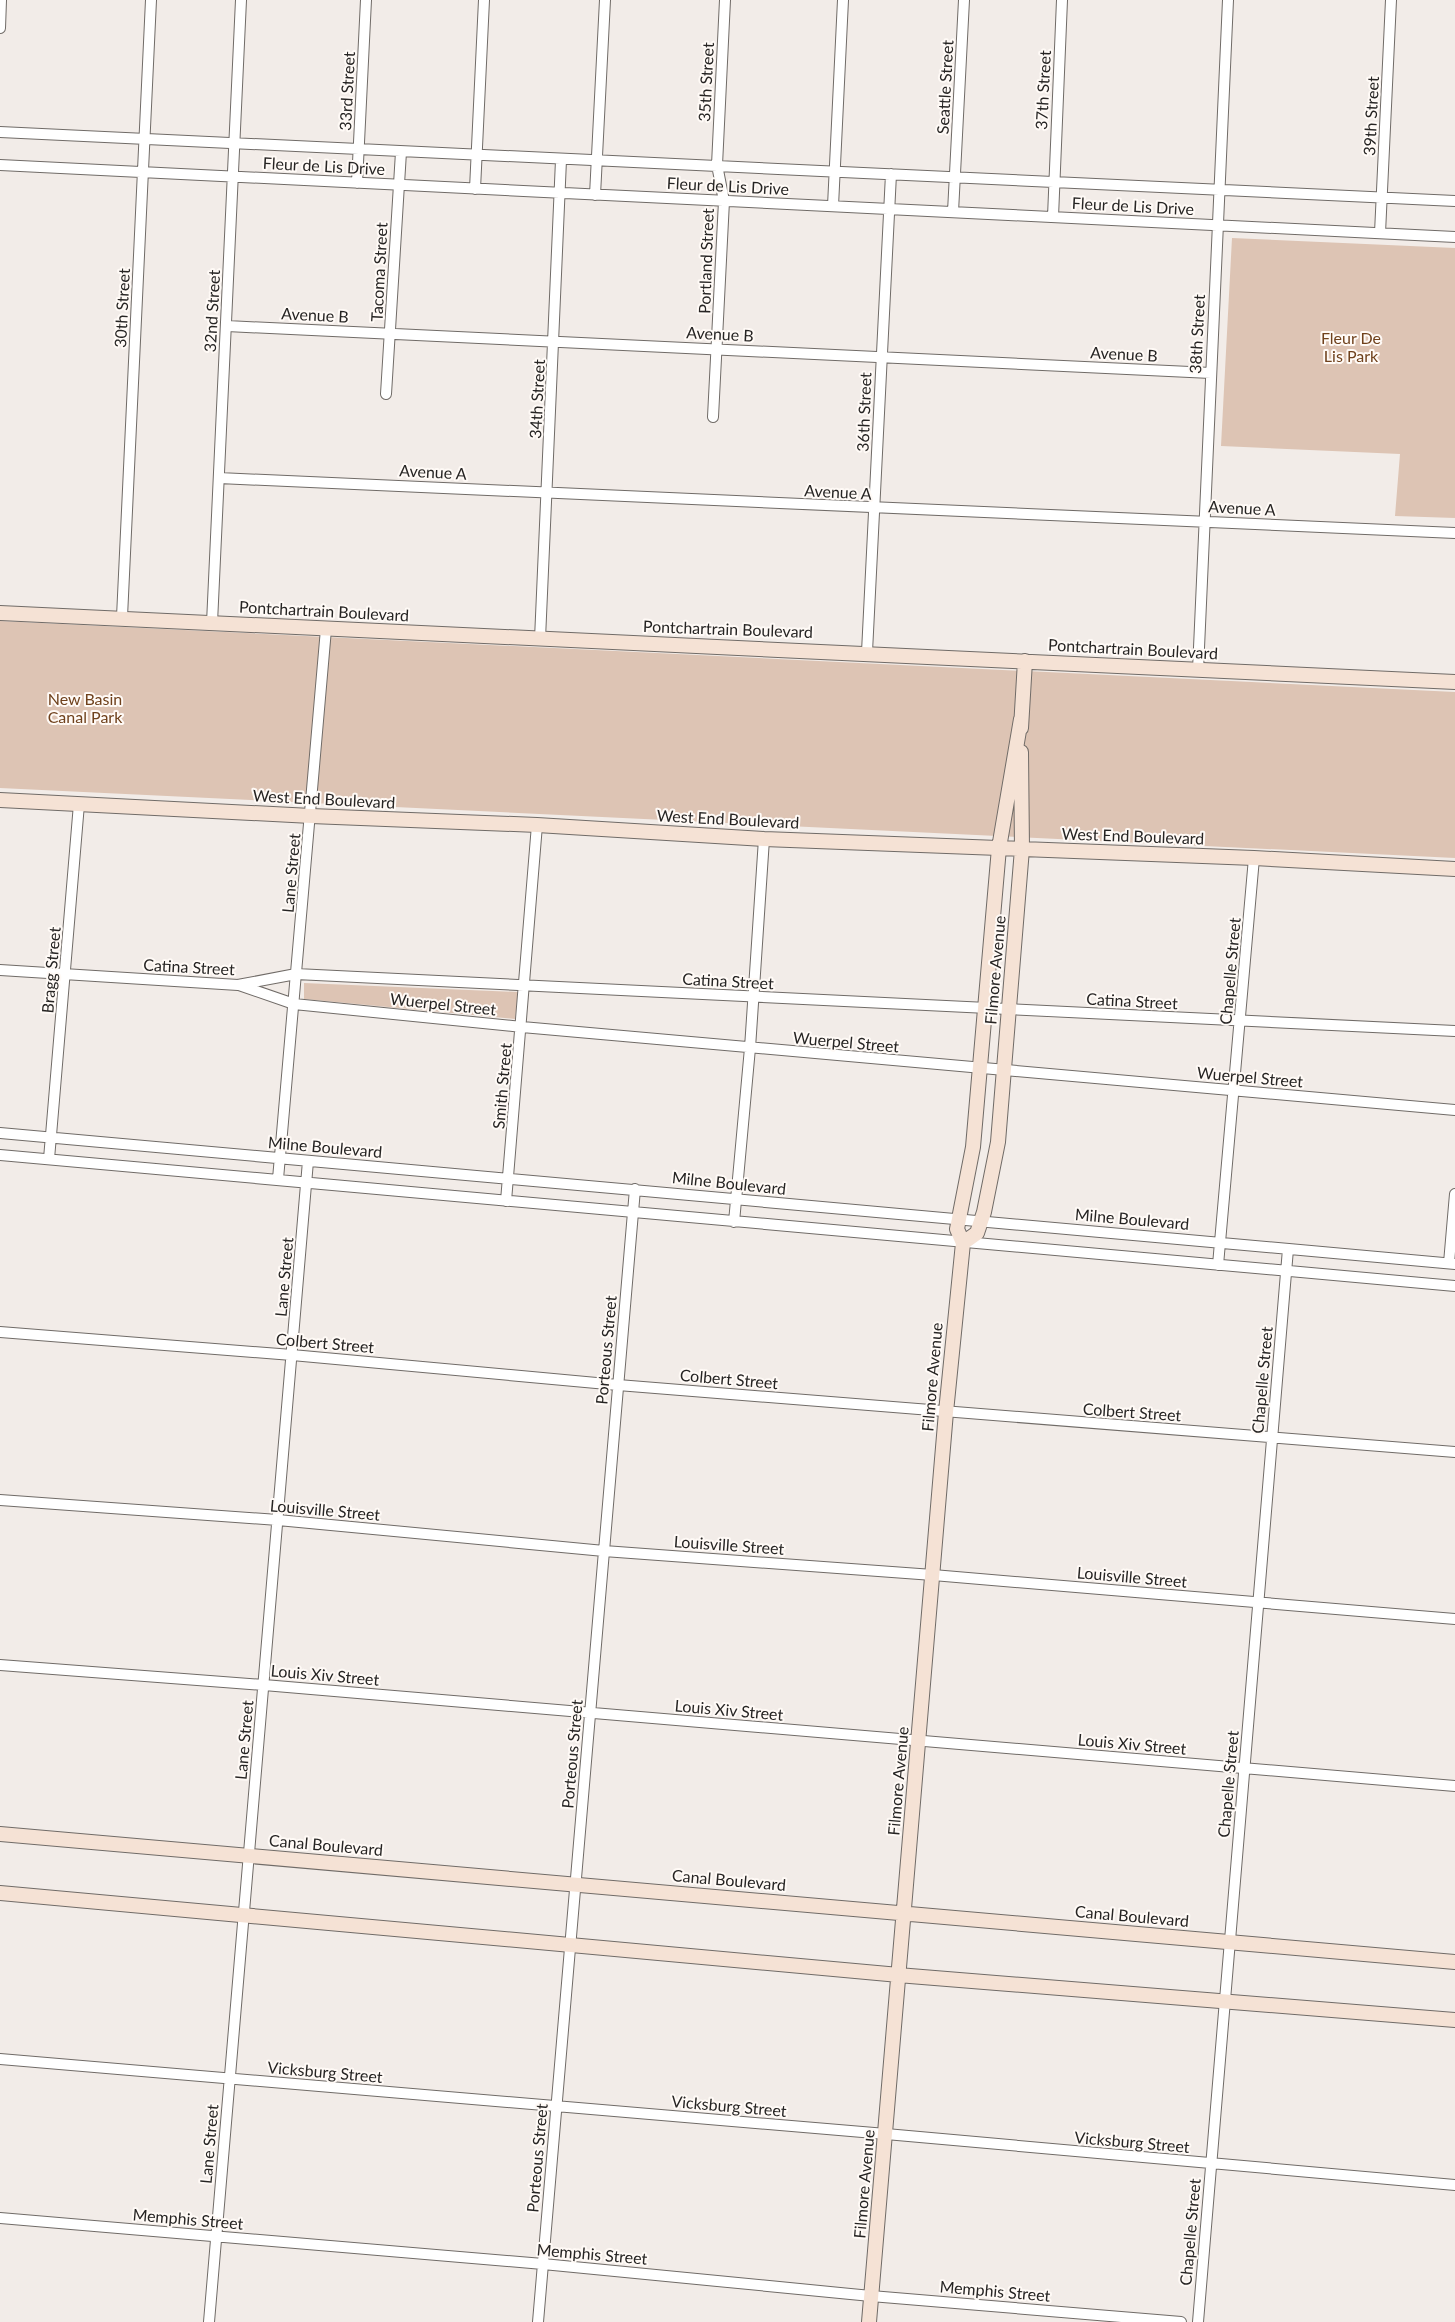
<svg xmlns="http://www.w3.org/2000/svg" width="1455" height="2322" font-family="Lato,sans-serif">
<rect width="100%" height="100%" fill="#f2ece8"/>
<path fill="#ddc4b4" d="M1232 238 1455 248V518L1395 516 1400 454 1221 446Z
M0 621 1455 692V858L0 788Z
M304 983 518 992 515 1019 304 999Z"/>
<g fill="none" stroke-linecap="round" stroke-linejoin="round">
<g stroke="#706b67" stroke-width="12">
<path id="street" d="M0 28 1 0
M0 132 1455 201
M0 165 1455 237
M357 183 366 0
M475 189 484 0
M595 195 605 0
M833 206 843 0
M953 212 964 0
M1053 217 1062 0
M1380 233 1391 0
M227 326 1211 373
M386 394 401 152
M713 417 724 201 717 165 725 0
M219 478 1455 533
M122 617 151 0
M212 623 241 0
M540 639 561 160
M867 652 891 174
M1198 670 1228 0
M0 970 238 985 296 974 1455 1031
M239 985 294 1004 522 1027 1455 1110
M0 1133 1455 1264
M0 1155 1455 1286
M49 1159 79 804
M278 1179 326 629
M506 1201 537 825
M734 1222 750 1048 764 839
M1449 1263 1455 1194
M1218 1265 1254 858
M0 1332 292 1355 618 1385 1455 1452
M0 1500 278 1520 604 1551 933 1575 1455 1619
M0 1665 264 1685 1455 1786
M0 2059 886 2134 1455 2185
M0 2218 543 2264 871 2296 1181 2322
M209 2322 308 1161
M538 2322 635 1189
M1198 2322 1288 1249"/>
</g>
<g stroke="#706b67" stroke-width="16">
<path id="secondary" d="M0 613 1455 682
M1021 728 1025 661
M0 800 311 816 537 825 764 839 1254 858 1455 869
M963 1243 977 1233 984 1212 998 1142 1022 849 1021 752
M0 1834 1455 1962
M0 1893 910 1976 1455 2020
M869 2322 946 1412 963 1243 957 1229 973 1147 999 848 1021 719"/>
</g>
<use href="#street" stroke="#fff" stroke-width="10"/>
<use href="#secondary" stroke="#f5e2d5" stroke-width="14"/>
</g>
<g text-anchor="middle" stroke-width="4" stroke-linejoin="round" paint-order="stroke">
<g font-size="16" fill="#262423" stroke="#fffaf6">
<text transform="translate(706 82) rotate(-87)" y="6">35th Street</text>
<text transform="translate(945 87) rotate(-87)" y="6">Seattle Street</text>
<text transform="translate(1043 90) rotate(-87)" y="6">37th Street</text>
<text transform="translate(347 91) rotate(-87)" y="6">33rd Street</text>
<text transform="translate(1371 116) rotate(-87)" y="6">39th Street</text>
<text transform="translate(324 166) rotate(3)" y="6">Fleur de Lis Drive</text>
<text transform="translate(728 186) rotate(3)" y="6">Fleur de Lis Drive</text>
<text transform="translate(1133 206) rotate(3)" y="6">Fleur de Lis Drive</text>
<text transform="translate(706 261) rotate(-88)" y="6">Portland Street</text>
<text transform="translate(379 272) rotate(-87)" y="6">Tacoma Street</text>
<text transform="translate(122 308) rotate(-87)" y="6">30th Street</text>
<text transform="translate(212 311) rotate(-87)" y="6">32nd Street</text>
<text transform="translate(315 315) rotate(3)" y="6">Avenue B</text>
<text transform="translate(720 334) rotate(3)" y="6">Avenue B</text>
<text transform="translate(1197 334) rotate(-87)" y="6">38th Street</text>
<text transform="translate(1124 354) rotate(3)" y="6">Avenue B</text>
<text transform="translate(537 399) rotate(-87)" y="6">34th Street</text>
<text transform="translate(864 412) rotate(-88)" y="6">36th Street</text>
<text transform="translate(433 472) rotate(3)" y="6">Avenue A</text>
<text transform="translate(838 492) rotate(3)" y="6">Avenue A</text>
<text transform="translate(1242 508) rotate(3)" y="6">Avenue A</text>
<text transform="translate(324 611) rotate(3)" y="6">Pontchartrain Boulevard</text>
<text transform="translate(728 629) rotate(2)" y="6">Pontchartrain Boulevard</text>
<text transform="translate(1133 649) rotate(3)" y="6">Pontchartrain Boulevard</text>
<text transform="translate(324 799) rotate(3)" y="6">West End Boulevard</text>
<text transform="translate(728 819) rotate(3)" y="6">West End Boulevard</text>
<text transform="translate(1133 836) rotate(2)" y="6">West End Boulevard</text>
<text transform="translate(291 873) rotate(-85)" y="6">Lane Street</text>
<text transform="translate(189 967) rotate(3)" y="6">Catina Street</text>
<text transform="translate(51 970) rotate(-85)" y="6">Bragg Street</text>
<text transform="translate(995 970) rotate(-85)" y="6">Filmore Avenue</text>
<text transform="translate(1230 971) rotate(-85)" y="6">Chapelle Street</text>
<text transform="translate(728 981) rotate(3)" y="6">Catina Street</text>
<text transform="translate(1132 1001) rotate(3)" y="6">Catina Street</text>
<text transform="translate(443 1004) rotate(6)" y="6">Wuerpel Street</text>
<text transform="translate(846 1042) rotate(5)" y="6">Wuerpel Street</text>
<text transform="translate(1250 1077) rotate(5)" y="6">Wuerpel Street</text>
<text transform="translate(502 1086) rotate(-85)" y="6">Smith Street</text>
<text transform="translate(325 1147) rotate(5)" y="6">Milne Boulevard</text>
<text transform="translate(729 1183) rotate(6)" y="6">Milne Boulevard</text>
<text transform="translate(1132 1219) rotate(5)" y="6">Milne Boulevard</text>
<text transform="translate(284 1277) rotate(-85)" y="6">Lane Street</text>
<text transform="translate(325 1343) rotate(5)" y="6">Colbert Street</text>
<text transform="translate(606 1350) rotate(-85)" y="6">Porteous Street</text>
<text transform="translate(932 1377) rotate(-85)" y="6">Filmore Avenue</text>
<text transform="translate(729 1379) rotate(5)" y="6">Colbert Street</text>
<text transform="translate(1262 1380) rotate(-85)" y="6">Chapelle Street</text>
<text transform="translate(1132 1412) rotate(4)" y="6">Colbert Street</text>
<text transform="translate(325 1510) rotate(5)" y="6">Louisville Street</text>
<text transform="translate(729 1545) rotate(4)" y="6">Louisville Street</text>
<text transform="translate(1132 1577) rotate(5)" y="6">Louisville Street</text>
<text transform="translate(325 1675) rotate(5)" y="6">Louis Xiv Street</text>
<text transform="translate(729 1710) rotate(5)" y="6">Louis Xiv Street</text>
<text transform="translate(244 1740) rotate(-85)" y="6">Lane Street</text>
<text transform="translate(1132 1744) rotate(5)" y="6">Louis Xiv Street</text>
<text transform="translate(572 1754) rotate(-85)" y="6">Porteous Street</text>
<text transform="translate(898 1781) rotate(-85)" y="6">Filmore Avenue</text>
<text transform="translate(1228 1784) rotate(-85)" y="6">Chapelle Street</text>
<text transform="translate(326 1845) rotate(5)" y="6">Canal Boulevard</text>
<text transform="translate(729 1880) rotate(5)" y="6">Canal Boulevard</text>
<text transform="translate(1132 1916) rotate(5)" y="6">Canal Boulevard</text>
<text transform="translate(325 2072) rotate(5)" y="6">Vicksburg Street</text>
<text transform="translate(729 2106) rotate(5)" y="6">Vicksburg Street</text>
<text transform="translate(1132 2142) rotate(5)" y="6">Vicksburg Street</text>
<text transform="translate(209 2144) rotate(-85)" y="6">Lane Street</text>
<text transform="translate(537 2158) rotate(-85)" y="6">Porteous Street</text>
<text transform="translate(864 2184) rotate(-85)" y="6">Filmore Avenue</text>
<text transform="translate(188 2219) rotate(5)" y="6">Memphis Street</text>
<text transform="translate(1190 2232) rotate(-85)" y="6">Chapelle Street</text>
<text transform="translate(592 2254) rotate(5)" y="6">Memphis Street</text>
<text transform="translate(995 2291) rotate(5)" y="6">Memphis Street</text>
</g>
<g font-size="16" fill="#6f411c" stroke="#fffaf6">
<text x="1351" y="344">Fleur De<tspan x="1351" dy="18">Lis Park</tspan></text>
<text x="85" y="705">New Basin<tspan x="85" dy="18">Canal Park</tspan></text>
</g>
</g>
</svg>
